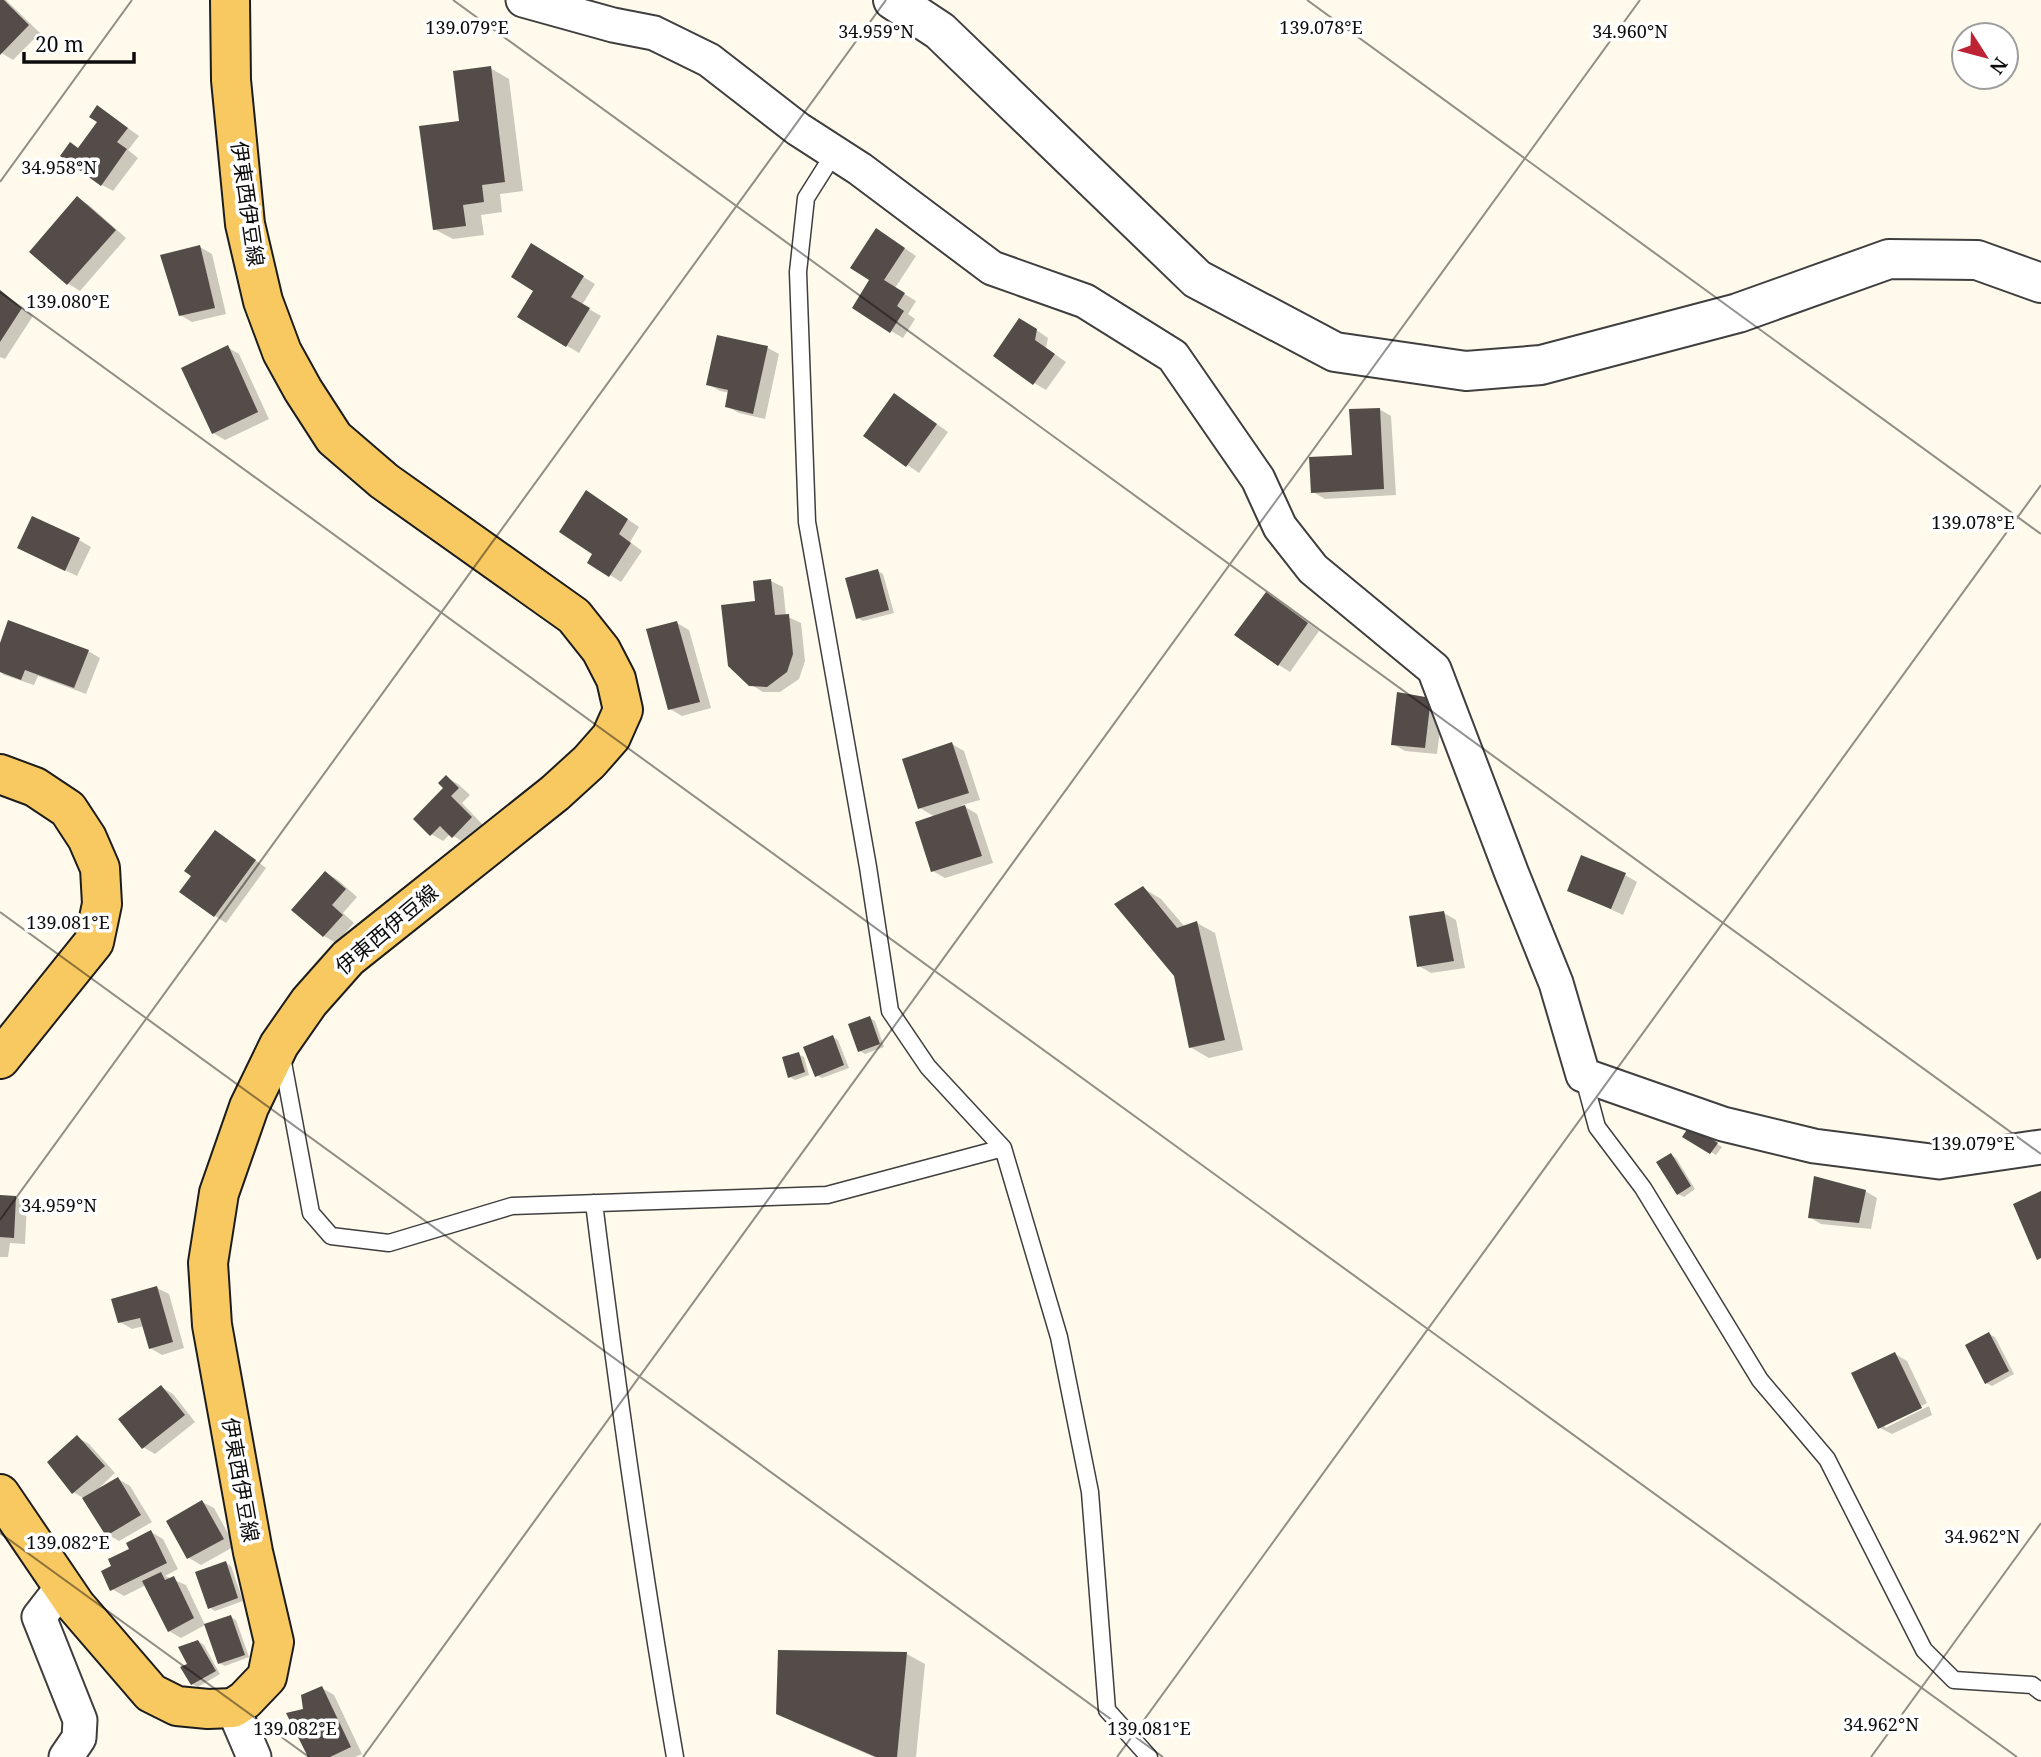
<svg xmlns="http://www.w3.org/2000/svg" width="2041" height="1757" font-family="'Noto Serif','Noto Sans JP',serif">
<rect width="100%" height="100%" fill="#fffaeb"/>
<path fill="#0003" d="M0 0H6L40 33 13 60 0 52Z
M490 68 509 79 523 191 500 194 502 212 481 215 484 235 453 239 434 229 461 122Z
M110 115 139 136 128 150 138 158 113 191 102 185 79 149Z
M77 198 89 205 126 238 80 291 69 284 31 252Z
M888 237 916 256 895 288 916 301 908 314 915 319 903 338 891 331 872 280Z
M532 246 595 284 582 305 601 316 579 353 519 317 536 290Z
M200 247 212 254 226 314 192 322 180 315Z
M0 290 33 316 5 359 0 357Z
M1032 327 1048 338 1046 348 1066 362 1046 390 1034 383Z
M227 347 239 354 269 419 225 440 213 433Z
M768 348 779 354 765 419 739 413 727 406 730 393 720 391 708 384Z
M895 395 948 432 919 473 866 436Z
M1379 409 1391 416 1396 495 1325 499 1313 492 1354 456Z
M598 499 639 527 630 542 642 551 621 582 610 575 595 553Z
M79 540 91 547 77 576 31 554Z
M878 571 883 574 894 613 863 621 858 618Z
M771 581 783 587 786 616 801 623 805 661 799 679 780 692H763L750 684 757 603Z
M1278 601 1319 631 1290 672 1279 665Z
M677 623 689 630 711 708 682 716 670 709Z
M0 648 88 651 100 658 86 694 38 676 34 685 4 675 0 672Z
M1398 694 1443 707 1437 754 1405 751 1393 744Z
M952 744 964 751 980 800 962 805 977 814 993 863 945 878 933 871 935 817 920 808Z
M446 777 458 784 470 795 462 803 483 825 465 843 450 834 443 841 431 834 446 788Z
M227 839 266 868 226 923 215 916 193 876Z
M326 873 338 880 357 897 343 913 354 923 336 943 324 936Z
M1625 875 1637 882 1623 915 1569 890Z
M1143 888 1161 899 1185 927 1197 923 1215 933 1243 1050 1209 1058 1190 1047 1175 975Z
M1444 913 1456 920 1465 968 1431 973 1419 966Z
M870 1018 875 1021 884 1047 865 1054 860 1051Z
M833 1037 838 1040 849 1068 822 1078 816 1075Z
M798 1054 804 1057 809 1075 795 1080 790 1077Z
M1690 1127 1722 1147 1716 1155 1685 1136Z
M1671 1155 1676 1158 1695 1189 1684 1197 1678 1194Z
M1865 1191 1877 1198 1871 1229 1821 1224 1809 1217Z
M0 1197H16L27 1204 25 1244 10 1243 8 1257H0Z
M157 1288 169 1294 184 1348 162 1355 150 1348 144 1326 132 1329 120 1322Z
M1989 1334 1995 1337 2014 1374 1992 1386 1986 1383Z
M1895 1354 1907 1361 1927 1403 1885 1424V1428L1929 1406 1932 1415 1892 1434 1880 1428Z
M161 1387 173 1394 195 1422 155 1454 143 1447Z
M77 1437 89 1444 115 1473 98 1489 99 1490 118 1479 130 1486 152 1522 119 1541 107 1534 85 1499 73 1492Z
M202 1502 214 1508 235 1546 201 1565 189 1558Z
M151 1532 163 1539 178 1569 165 1576 186 1585 205 1625 181 1638 169 1631 146 1585 124 1596 112 1589 113 1566Z
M226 1563 231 1566 243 1601 215 1611 209 1607Z
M231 1617 236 1620 249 1657 225 1666 219 1663Z
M198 1641 204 1645 220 1674 198 1687 192 1684 189 1664Z
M907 1654 925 1664 916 1757H874L796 1723 778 1713Z
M322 1688 334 1695 362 1754 355 1757H310Z"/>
<path fill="#544c48" d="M0 0H4L29 25 0 55Z
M491 66 505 182 482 185 484 202 463 205 466 226 433 230 419 126 459 121 453 71Z
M97 105 128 128 117 142 127 149 101 186 60 156 70 142 78 148 97 122 89 117Z
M77 196 116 230 67 285 29 252Z
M876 228 905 248 884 280 905 293 897 306 904 311 890 333 852 308 869 280 850 268Z
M531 243 584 276 571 297 590 308 566 347 517 317 533 291 511 277Z
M200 245 215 308 179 316 160 255Z
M0 290 22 308 0 342Z
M1019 318 1037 329 1035 340 1055 354 1033 385 993 356Z
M717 335 768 346 753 414 725 407 728 390 706 385Z
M228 345 258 412 212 434 181 368Z
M894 393 937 424 906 467 863 436Z
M1380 408 1384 489 1311 493 1309 457 1352 455 1349 409Z
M586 490 628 519 619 534 631 543 609 577 587 563 592 554 559 532Z
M32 516 80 538 65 571 17 548Z
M878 569 889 610 856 619 845 578Z
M771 579 775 615 789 614 793 654 787 672 767 687 749 686 728 666 721 605 755 601 753 581Z
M1266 592 1308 623 1278 666 1234 635Z
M8 620 89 650 74 688 25 670 21 680 0 672V643Z
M677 621 700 702 668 710 646 629Z
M1397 692 1431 698 1425 748 1391 745Z
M952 742 969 793 918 809 902 759Z
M446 775 459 788 451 796 472 817 452 838 440 826 430 836 413 819 443 788 438 783Z
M965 805 982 856 931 872 915 822Z
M215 830 256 860 214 917 179 892 191 876 184 871Z
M1581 855 1626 873 1611 909 1567 891Z
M325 871 346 889 332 905 343 915 323 937 291 910Z
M1143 886 1177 928 1197 921 1225 1040 1189 1048 1174 976 1114 904Z
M1444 911 1454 961 1417 967 1409 916Z
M870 1016 880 1044 858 1052 848 1024Z
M833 1035 844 1065 815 1077 803 1047Z
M799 1052 805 1072 788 1078 782 1057Z
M1690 1125 1718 1143 1710 1154 1682 1137Z
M1671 1153 1691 1186 1677 1195 1656 1162Z
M1814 1176 1866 1190 1859 1223 1808 1218Z
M2041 1191V1258L2037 1260 2013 1204Z
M0 1195 16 1196 14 1238 0 1237Z
M157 1286 173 1342 149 1349 140 1318 118 1323 111 1299Z
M1989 1332 2009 1371 1985 1384 1965 1345Z
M1895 1352 1922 1408 1878 1429 1851 1373Z
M161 1385 185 1415 142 1449 118 1419Z
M77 1435 105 1466 72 1494 47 1462Z
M118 1477 141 1515 106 1536 82 1498Z
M202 1500 224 1539 187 1559 166 1521Z
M151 1530 167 1563 110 1591 101 1571 111 1566 108 1559 129 1549 126 1543Z
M226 1561 238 1598 208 1609 195 1572Z
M161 1572 165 1580 174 1576 194 1618 168 1632 142 1581Z
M231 1615 245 1655 218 1664 204 1624Z
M198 1640 216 1671 191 1685 180 1667 187 1664 178 1647Z
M778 1650 907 1652 897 1757H876L776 1714Z
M322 1686 351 1747 330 1757H308L286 1713 303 1709 301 1695Z"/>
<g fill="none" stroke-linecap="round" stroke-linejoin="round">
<g stroke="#3f3f3f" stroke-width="19">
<path id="service" d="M835 152 806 198 798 272 807 522 868 867 890 1011 928 1067 1003 1148 1059 1337 1090 1492 1107 1710 1149 1757
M282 1057 311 1213 331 1236 389 1243 512 1206 827 1195 1003 1148
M1583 1075 1597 1127 1643 1188 1760 1380 1827 1459 1924 1650 1954 1680 2032 1685 2041 1692
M594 1203C617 1388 643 1573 675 1757"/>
</g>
<g stroke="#3f3f3f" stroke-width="37">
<path id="minor" d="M523 0 613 25 654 33 709 60 798 129 860 169 992 268 1085 301 1173 356 1258 479 1280 527 1313 569 1434 669 1512 874 1556 983 1583 1075 1723 1124 1814 1146 1939 1162 2041 1147
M63 1586 39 1617 80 1720 79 1738 66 1757
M233 1708 254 1757"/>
</g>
<g stroke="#3f3f3f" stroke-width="42">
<path id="tertiary" d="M893 0 940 31 1197 279 1335 352 1466 371 1541 365 1738 313 1889 259 1977 260 2041 283"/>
</g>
<g stroke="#1d1d1d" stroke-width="42">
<path id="primary" d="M0 774 35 787 68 809 87 838 100 868 102 904 94 942 0 1059
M0 1494 76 1606 151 1693 177 1706 208 1709 233 1708 245 1700 267 1677 274 1642 253 1552 212 1325 208 1263 219 1193 249 1107 279 1045 309 1002 348 958 555 793 589 762 611 737 623 710 616 679 601 650 574 616 384 481 334 438 303 390 282 352 263 301 245 224 231 80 230 0"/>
</g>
<use href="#service" stroke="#fff" stroke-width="16"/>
<use href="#minor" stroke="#fff" stroke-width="33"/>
<use href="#tertiary" stroke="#fff" stroke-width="38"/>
<use href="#primary" stroke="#f9c961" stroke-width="38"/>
</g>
<path fill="none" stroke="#0c0c0c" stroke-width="2" stroke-opacity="0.45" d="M453 0 2041 1154M1307 0 2041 534M0 182 132 0M0 292 2017 1757M0 912 1163 1757M0 1220 886 0M0 1533 309 1757M363 1757 1640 0M1117 1757 2041 485M1871 1757 2041 1523"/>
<g text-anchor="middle" stroke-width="7" stroke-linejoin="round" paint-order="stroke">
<g font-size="21" fill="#0c0c0c" stroke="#fff">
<text transform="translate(247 204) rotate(82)" y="7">伊東西伊豆線</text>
<text transform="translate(387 930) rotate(-40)" y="7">伊東西伊豆線</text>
<text transform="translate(240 1480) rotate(80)" y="7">伊東西伊豆線</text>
</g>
</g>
<g font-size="18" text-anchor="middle" fill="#0c0c0c" stroke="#fff" stroke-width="7" stroke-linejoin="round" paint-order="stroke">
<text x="467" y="34">139.079°E</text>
<text x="1321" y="34">139.078°E</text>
<text x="876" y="38">34.959°N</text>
<text x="1630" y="38">34.960°N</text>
<text x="59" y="174">34.958°N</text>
<text x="68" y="308">139.080°E</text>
<text x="1973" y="529">139.078°E</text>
<text x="68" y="929">139.081°E</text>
<text x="1973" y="1150">139.079°E</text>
<text x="59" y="1212">34.959°N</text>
<text x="1982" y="1543">34.962°N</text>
<text x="68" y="1549">139.082°E</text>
<text x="1881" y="1731">34.962°N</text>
<text x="295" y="1735">139.082°E</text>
<text x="1149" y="1735">139.081°E</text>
</g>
<g transform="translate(1985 56) rotate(126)"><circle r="33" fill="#ffffff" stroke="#9e9e9e" stroke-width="2"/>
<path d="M0-5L12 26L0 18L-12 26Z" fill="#bc2436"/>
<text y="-10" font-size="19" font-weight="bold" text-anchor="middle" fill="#0c0c0c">N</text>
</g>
<path d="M24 52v10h110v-10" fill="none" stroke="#0c0c0c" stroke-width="3.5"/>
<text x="35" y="52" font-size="21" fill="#0c0c0c" stroke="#ffffff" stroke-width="5" paint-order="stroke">20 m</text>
</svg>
